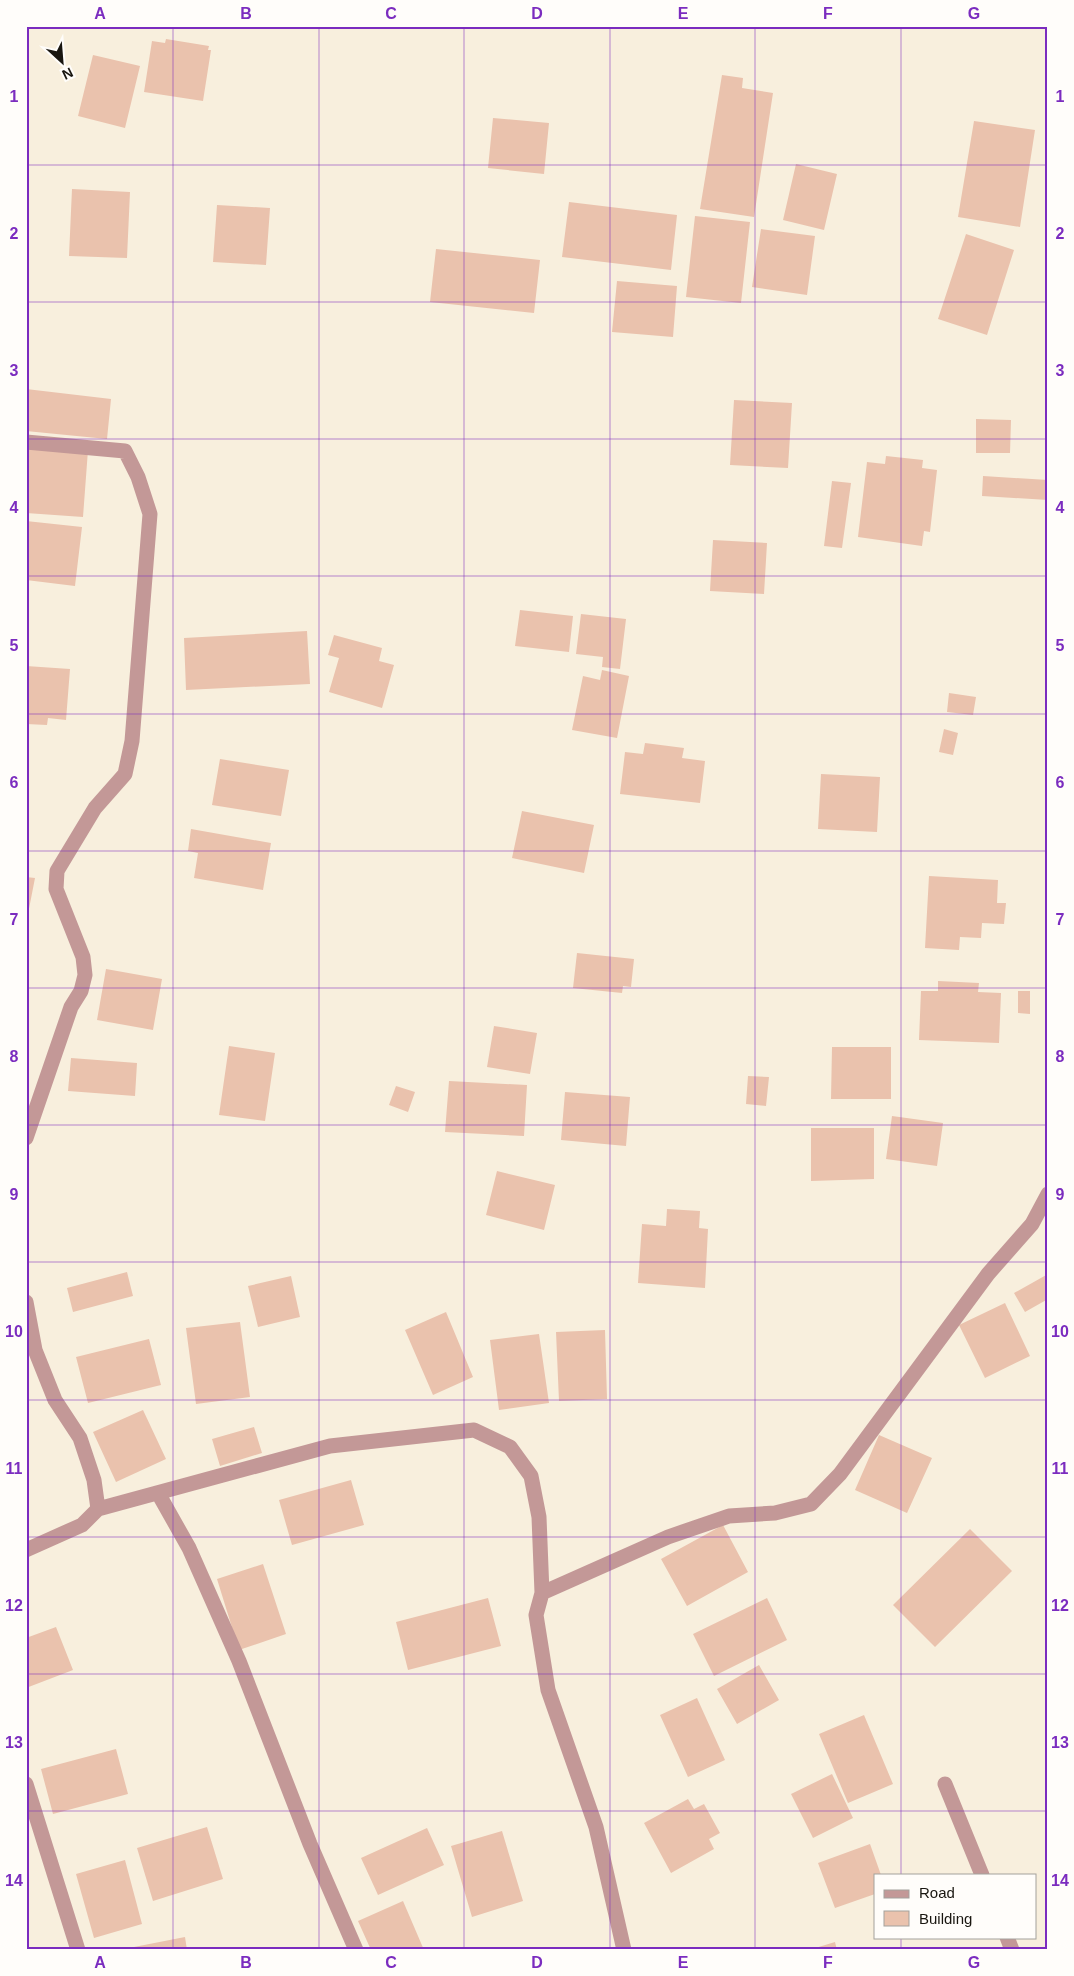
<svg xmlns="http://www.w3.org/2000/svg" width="1074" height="1976" font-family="Arial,sans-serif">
<rect width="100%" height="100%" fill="#f8efdd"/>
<path fill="#eac2ad" d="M794 26H839V29H794Z
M166 39 209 46 208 50H211L203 101 144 92 152 41 165 43Z
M93 55 140 66 125 128 78 116Z
M722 75 743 78 742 88 773 93 754 217 700 209Z
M493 118 549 123 544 174 488 168Z
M974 121 1035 130 1020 227 958 217Z
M796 164 837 174 824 230 783 220Z
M72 189 130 192 127 258 69 256Z
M569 202 677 215 671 270 562 257Z
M217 205 270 208 266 265 213 262Z
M695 216 750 222 741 303 686 297Z
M761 229 815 236 807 295 752 287Z
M966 234 1014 250 987 335 938 319Z
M436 249 540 260 534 313 430 302Z
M617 281 677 286 673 337 612 332Z
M26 389 111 399 107 439 26 431Z
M734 400 792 403 788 468 730 465Z
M976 419 1011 420 1010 453H976Z
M26 446 88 450 83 517 26 513Z
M886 456 923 460 922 468 937 470 930 532 924 531 922 546 858 537 867 462 885 464Z
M983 476 1048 480V500L982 496Z
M832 481 851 483 842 548 824 546Z
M26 521 82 527 75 586 26 580Z
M713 540 767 543 764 594 710 591Z
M520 610 573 616 569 652 515 646Z
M581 614 626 619 620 669 602 667 603 657 576 654Z
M307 631 310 684 186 690 184 638Z
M334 635 382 648 379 661 394 665 382 708 329 692 339 658 328 655Z
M26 666 70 669 66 720 48 718 47 725 26 724Z
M602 670 629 676 617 738 572 730 583 676 600 680Z
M949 693 976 697 973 715 947 712Z
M944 729 958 733 953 755 939 752Z
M645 743 684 748 682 758 705 761 700 803 620 794 625 752 643 754Z
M220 759 289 770 281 816 212 805Z
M821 774 880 777 877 832 818 829Z
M522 811 594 825 584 873 512 858Z
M191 829 271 843 263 890 194 878 198 853 188 851Z
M929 876 998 880 997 903H1006L1004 924 982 923 981 938 960 937 959 950 925 948Z
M26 877 35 878 27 919H26Z
M577 953 634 959 631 987 623 986 622 993 573 988Z
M106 969 162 979 153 1030 97 1020Z
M938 981 979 983 978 992 1001 993 999 1043 919 1040 921 991H938Z
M1018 991H1030V1014L1018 1013Z
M494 1026 537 1033 530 1074 487 1067Z
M229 1046 275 1053 265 1121 219 1115Z
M832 1047H891V1099H831Z
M71 1058 137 1063 135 1096 68 1091Z
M748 1076 769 1077 766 1106 746 1104Z
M449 1081 527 1085 524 1136 445 1132Z
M396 1086 415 1092 408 1112 389 1105Z
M565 1092 630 1097 626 1146 561 1140Z
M892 1116 943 1123 937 1166 886 1159Z
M811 1128H874V1179L811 1181Z
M497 1171 555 1185 544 1230 486 1215Z
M667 1209 700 1211 699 1228 708 1229 705 1288 638 1283 642 1224 666 1226Z
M127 1272 133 1296 73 1312 67 1288Z
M1048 1274V1299L1025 1312 1014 1293Z
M291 1276 300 1317 258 1327 248 1286Z
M1005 1303 1030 1356 985 1378 959 1325Z
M446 1312 473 1377 433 1395 405 1330Z
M240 1322 250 1397 196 1404 186 1328Z
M605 1330 607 1399 559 1401 556 1332Z
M539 1334 549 1403 499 1410 490 1340Z
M149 1339 161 1385 88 1403 76 1357Z
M143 1410 166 1459 116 1482 93 1432Z
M254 1427 262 1453 220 1466 212 1439Z
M879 1435 932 1458 907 1513 855 1490Z
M351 1480 364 1525 292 1545 279 1500Z
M723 1525 748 1572 687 1606 661 1559Z
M970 1529 1012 1571 935 1647 893 1605Z
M263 1564 286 1634 239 1650 217 1579Z
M488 1598 501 1646 408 1670 396 1622Z
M767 1598 787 1640 714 1676 693 1634Z
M56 1627 73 1670 26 1688V1638Z
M759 1665 779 1700 737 1724 717 1689Z
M697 1698 725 1760 688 1777 660 1715Z
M864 1715 893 1784 848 1803 819 1734Z
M116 1749 128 1794 53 1814 41 1769Z
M832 1774 853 1818 813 1838 791 1794Z
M688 1799 694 1809 704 1804 720 1833 709 1839 714 1849 671 1873 644 1823Z
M207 1827 223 1879 153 1901 137 1848Z
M427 1828 444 1865 378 1895 361 1858Z
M502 1831 523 1901 472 1917 451 1846Z
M870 1844 881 1875H875V1894L835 1908 818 1863Z
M125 1860 142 1924 94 1938 76 1874Z
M403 1901 424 1950H371L358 1921Z
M185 1937 187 1950H135L134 1947Z
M835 1942 837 1950H812V1949Z"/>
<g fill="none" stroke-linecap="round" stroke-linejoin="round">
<path stroke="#c39897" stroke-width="15" d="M26 442 125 451 138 477 150 514 132 741 125 774 95 808 57 871 56 889 83 957 85 975 81 991 71 1007 26 1138
M26 1302 35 1350 55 1400 80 1438 94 1480 98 1509 82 1525 26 1550
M158 1493 189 1548 239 1661 310 1844 356 1950
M98 1509 330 1446 474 1430 510 1447 531 1476 539 1517 542 1593 536 1615 548 1690 596 1827 624 1950
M542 1593 668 1537 729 1516 775 1513 811 1504 840 1474 988 1274 1032 1224 1048 1194
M26 1784 78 1950
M945 1784 982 1875
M1007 1937 1012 1950"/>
</g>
<path fill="none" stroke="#7b2cbf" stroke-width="1" stroke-opacity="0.55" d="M173 26V1950M319 26V1950M464 26V1950M610 26V1950M755 26V1950M901 26V1875M26 165H1048M26 302H1048M26 439H1048M26 576H1048M26 714H1048M26 851H1048M26 988H1048M26 1125H1048M26 1262H1048M26 1400H1048M26 1537H1048M26 1674H1048M26 1811H1048M901 1937V1950"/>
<rect width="1074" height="1976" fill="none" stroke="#fffdfa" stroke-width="55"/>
<rect x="874" y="1874" width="162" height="65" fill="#fffdfa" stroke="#a3a19c"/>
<rect x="884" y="1890" width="25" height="8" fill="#c39897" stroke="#a3a19c"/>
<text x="919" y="1898" font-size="15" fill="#191610">Road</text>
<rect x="884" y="1911" width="25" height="15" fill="#eac2ad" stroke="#a3a19c"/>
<text x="919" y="1924" font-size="15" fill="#191610">Building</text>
<g transform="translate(62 62) rotate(154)" stroke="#fffdfa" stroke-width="4" paint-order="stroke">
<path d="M0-4L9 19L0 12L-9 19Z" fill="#191610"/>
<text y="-8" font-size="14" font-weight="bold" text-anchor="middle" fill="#191610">N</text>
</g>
<rect x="28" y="28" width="1018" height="1920" fill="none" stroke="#7b2cbf" stroke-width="2"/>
<g font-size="16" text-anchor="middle" font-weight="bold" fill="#7b2cbf">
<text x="100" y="19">A</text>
<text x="246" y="19">B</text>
<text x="391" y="19">C</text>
<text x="537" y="19">D</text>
<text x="683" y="19">E</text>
<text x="828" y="19">F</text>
<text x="974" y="19">G</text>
<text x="14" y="102">1</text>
<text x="1060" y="102">1</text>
<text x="14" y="239">2</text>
<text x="1060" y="239">2</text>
<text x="14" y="376">3</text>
<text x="1060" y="376">3</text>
<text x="14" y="513">4</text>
<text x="1060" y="513">4</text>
<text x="14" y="651">5</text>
<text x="1060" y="651">5</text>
<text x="14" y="788">6</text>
<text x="1060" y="788">6</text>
<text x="14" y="925">7</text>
<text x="1060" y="925">7</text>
<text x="14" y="1062">8</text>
<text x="1060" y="1062">8</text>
<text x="14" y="1200">9</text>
<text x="1060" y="1200">9</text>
<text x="14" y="1337">10</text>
<text x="1060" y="1337">10</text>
<text x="14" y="1474">11</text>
<text x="1060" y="1474">11</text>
<text x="14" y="1611">12</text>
<text x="1060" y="1611">12</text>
<text x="14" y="1748">13</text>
<text x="1060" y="1748">13</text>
<text x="14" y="1886">14</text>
<text x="1060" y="1886">14</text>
<text x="100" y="1968">A</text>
<text x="246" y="1968">B</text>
<text x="391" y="1968">C</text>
<text x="537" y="1968">D</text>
<text x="683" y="1968">E</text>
<text x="828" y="1968">F</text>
<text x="974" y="1968">G</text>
</g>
</svg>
